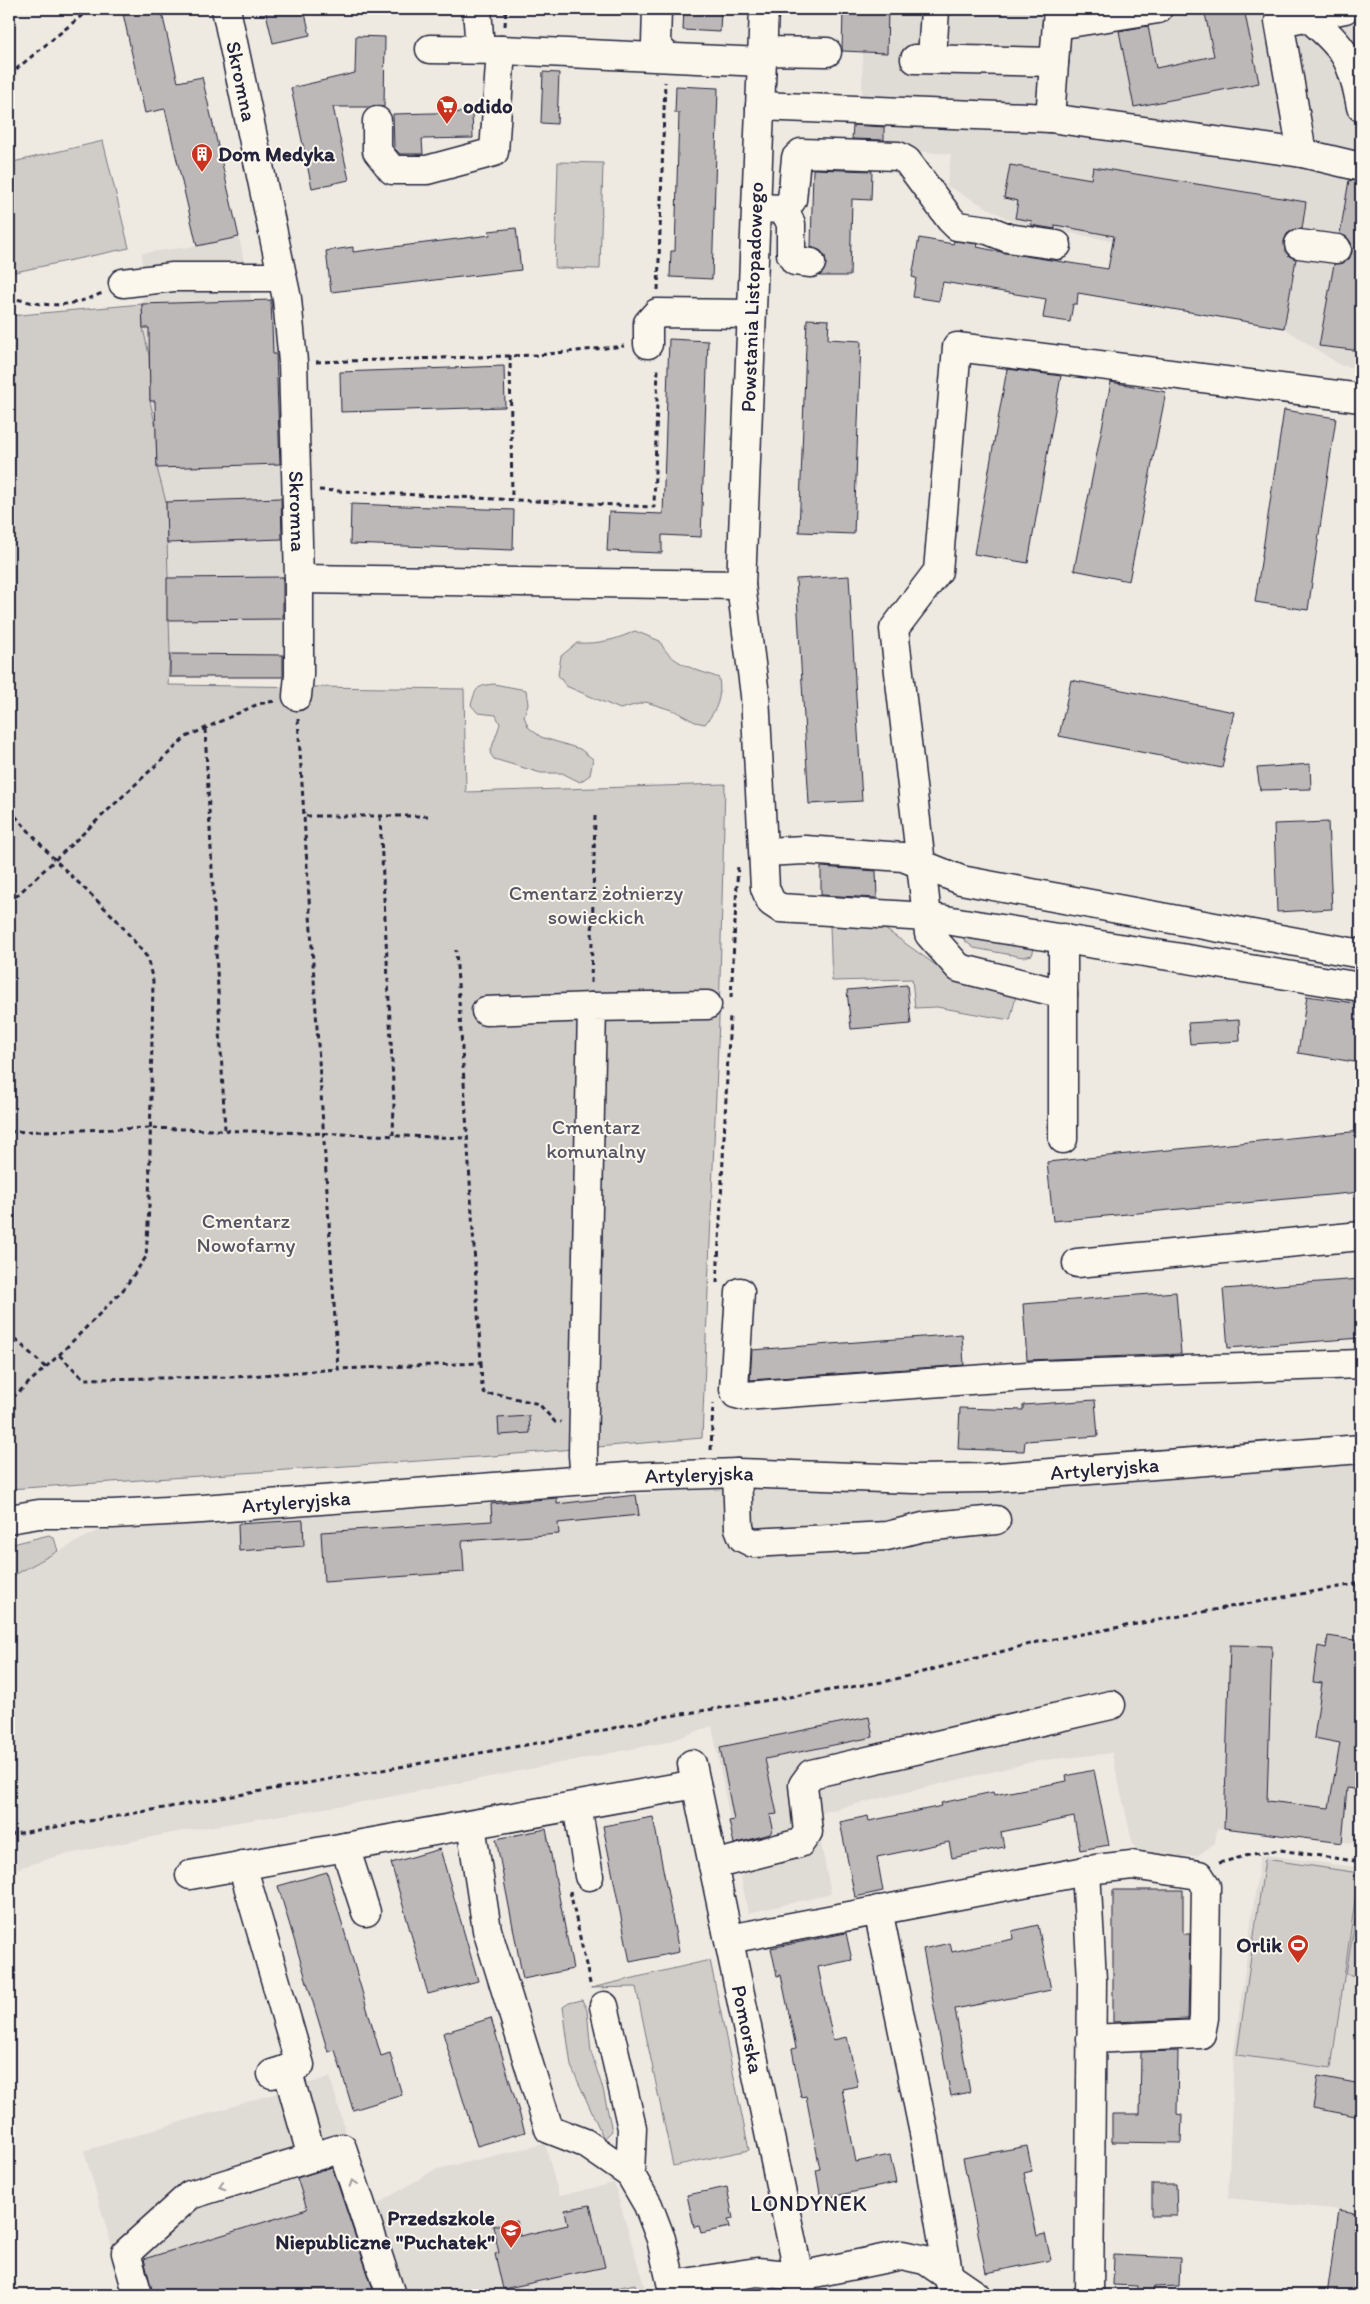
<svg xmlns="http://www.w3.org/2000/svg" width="1370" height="2304" font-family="Itim,sans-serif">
<rect width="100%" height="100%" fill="#eeeae2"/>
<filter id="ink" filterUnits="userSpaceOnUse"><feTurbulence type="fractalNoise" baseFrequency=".02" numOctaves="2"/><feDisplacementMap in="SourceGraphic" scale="10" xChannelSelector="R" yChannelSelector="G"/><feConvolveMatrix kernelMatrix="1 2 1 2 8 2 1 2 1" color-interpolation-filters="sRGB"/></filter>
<g filter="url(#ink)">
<path fill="#dfdbd5" d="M826 9H1361V368L1342 366 1284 328 1103 297 1113 241 1016 223 947 186 951 154 852 146 853 124 869 102V96L862 95 863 52 842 51 843 15H828Z
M239 237 252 301 287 299 286 677H170L166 502 157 468 156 428 150 401 149 355 143 328 142 253 197 246Z
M1361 1464V1844L1217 1828 1215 1843 1197 1856H1144L1133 1845 1112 1753 1036 1761 815 1814 831 1894 748 1913 712 1726 667 1742 368 1801 177 1832 58 1856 9 1871V1578L97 1531 716 1489 1047 1488Z
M1267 1855 1361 1868V2212L1228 2198 1234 2052 1260 1856Z
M330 2077 366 2203 374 2206 434 2170 545 2144 559 2196 614 2183 647 2295H472L471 2292 460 2295H126L84 2151Z"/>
<path fill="#d0cdc9" stroke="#797882" d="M103 141 129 248 15 272 9 243V163Z
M558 162 603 163 600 269 555 268Z
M142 304 143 328 149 355 150 401 156 428 157 468 166 502 170 654 168 685 464 689 466 792 725 784 719 1019 702 1438 492 1456 9 1489V316Z
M635 631 660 641C669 664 698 670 719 678 722 697 717 710 705 724L695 722 675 711 646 702 620 709 566 686 558 675 561 656 577 643C599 644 616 640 635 631Z
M494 684 526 690 528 704 524 716 528 727 541 737 580 749 593 759 590 775 580 782 562 773H541L494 759 490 753 500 724 496 715 478 713 471 705C476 688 476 686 494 684Z
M878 924 954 978 1016 996 1010 1020 937 1007 915 1008 912 979 832 981 830 925Z
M963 929 1035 946 1032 955 1023 957 974 948 964 940Z
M49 1535 54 1538 58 1551 9 1578V1545Z
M1265 1859 1359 1873 1331 2068 1237 2055Z
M1361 1883V1977L1346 1974Z
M710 1960 749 2150 673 2166 636 1987 591 1988Z
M582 2000 587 2010 591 2052 603 2089 612 2131 604 2139 571 2066 563 2007 569 2003Z
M635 2284 639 2295H582Z"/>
<path fill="#bcb8b8" stroke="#22223b" d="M122 9H161L178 82 202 77 239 237 197 246 165 109 145 113Z
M265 9H304L310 35 273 43Z
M684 9H721L720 32 683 30Z
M843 9H888L887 53 842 51Z
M1204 9H1244L1259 83 1134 107 1119 31 1148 26 1156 68 1214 56Z
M356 36 385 37 384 107H333L349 180 312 188 291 88 355 73Z
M543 72 559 73 557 124 541 123Z
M676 86 718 88 712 279 670 277 671 251H675L679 113H675Z
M472 112 473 138 422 139 423 154H400L394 148 393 114Z
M853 125 884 127V140L852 139Z
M1010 165 1091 179 1093 167 1306 202 1302 229 1293 230 1287 234 1284 241 1285 250 1289 256 1296 259 1284 328 1078 293 1077 304H1073L1070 322 1043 318 1046 299 943 282 939 301 913 297 916 278 912 277 919 238 953 244 954 241 978 244 977 247 1006 253 1108 269 1114 236 1055 225V229L1031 225 1032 221 1015 218 1018 201 1004 198Z
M813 169 872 171 871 200 852 199 850 276H819L826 264 825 256 821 251 811 247Z
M1349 180 1361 182V351L1319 346 1334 264 1343 263 1349 259 1352 252 1351 243 1347 237 1340 234Z
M516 228 521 270 331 292 326 251 353 247V252L490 235 489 231Z
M271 300 273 354H276L280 464 157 468 155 401H150L149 328H143L142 304Z
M807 319 829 320 828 339 861 341 854 534 799 532Z
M669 339 708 341 701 537 662 535V553L607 551 609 512 663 514Z
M504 366 505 407 341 412 340 372Z
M1007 369 1061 376 1028 563 974 554Z
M1111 382 1166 392 1129 581 1074 570Z
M1284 410 1336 418 1308 610 1255 602Z
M281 498 282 539 167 543 166 502Z
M351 504 514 510 513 550 350 544Z
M849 576 862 801 809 804 796 579Z
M283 577V619L167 620V578Z
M170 654 283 655V677H170Z
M1071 680 1234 712 1222 768 1059 736Z
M1310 764 1311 789 1260 790 1257 768Z
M1328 822 1332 909 1277 912 1274 824Z
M821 867 876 871 877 898 821 895Z
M907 985 911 1024 851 1029 847 990Z
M1307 996 1361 1004V1063L1298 1053Z
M1239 1020 1240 1041 1190 1044 1188 1023Z
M1361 1131V1192L1053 1221 1047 1162Z
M1361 1279V1338L1228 1348 1223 1289Z
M1176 1292 1181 1354 1027 1360 1023 1304Z
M962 1334 964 1365 750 1380 752 1350Z
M1095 1400 1098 1436 1025 1441 1024 1451 958 1449 960 1408 1023 1410V1405Z
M529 1416 530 1433 499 1435 498 1418Z
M636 1495 639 1515 558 1523 559 1534 462 1541 464 1572 324 1582 321 1532 492 1521 491 1504 557 1498V1504Z
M303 1520 304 1546 239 1551 238 1524Z
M1328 1636 1361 1641V1790L1347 1788 1342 1843 1224 1828 1230 1645 1272 1646 1267 1801 1329 1808 1340 1743 1314 1738 1322 1683 1313 1682 1318 1646 1326 1648Z
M869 1717 873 1737 765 1759 777 1814 770 1815 773 1828 770 1834 734 1844 729 1821 734 1820 720 1747Z
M1094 1770 1109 1845 1080 1850 1074 1817 1001 1832 1004 1847 952 1858 949 1842 877 1857 883 1891 855 1897 840 1822 868 1816 869 1821 942 1806 941 1803 993 1792 994 1795 1067 1781 1066 1776Z
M653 1817 679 1952 630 1962 603 1826Z
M546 1829 573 1969 523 1979 496 1839Z
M440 1849 478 1981 428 1994 391 1863Z
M327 1872 381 2056 390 2053 402 2095 353 2110 335 2050 328 2052 278 1886Z
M1113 1890H1183V1934H1190L1188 2019 1113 2022Z
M1038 1925 1051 1990 955 2009 970 2092 951 2096 923 1949 950 1943 952 1952 1013 1939 1012 1931Z
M846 1933 852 1960 818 1967 833 2040 847 2037 858 2086 842 2089 856 2162 890 2155 896 2183 821 2199 816 2170 820 2169 806 2096 801 2097 792 2049 796 2048 781 1975 777 1976 771 1948Z
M491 2018 525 2132 477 2146 443 2033Z
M1178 2051 1177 2114 1182 2115 1181 2143 1112 2142V2114H1140L1141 2052Z
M1318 2076 1361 2084V2117L1313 2108Z
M1027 2146 1032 2171 1024 2173 1037 2236 1045 2234 1051 2260 986 2273 963 2158Z
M332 2167 375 2295H153L144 2259 307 2209 297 2178Z
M1152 2184H1176L1177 2216H1152Z
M727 2187 733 2219 728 2220 730 2227 701 2233 699 2226 694 2227 687 2195Z
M590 2205 605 2267 503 2289 495 2254 499 2253 493 2226 517 2221 520 2236 568 2225 565 2210Z
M1339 2210 1361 2214V2295H1327Z
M1114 2255 1180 2258 1179 2286 1154 2287 1153 2292 1137 2291V2286L1113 2285Z"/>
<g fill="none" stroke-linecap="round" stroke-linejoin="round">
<g stroke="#22223b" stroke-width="31">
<g id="minor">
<path id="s1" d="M226 9 287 299 293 362 299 579 741 585"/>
<path d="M477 9 480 49"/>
<path d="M657 9 656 44 666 56"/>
<path d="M764 9 741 585 755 695 765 888 771 902 780 908 927 917 1361 987"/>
<path d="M1308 17C1345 48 1352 59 1361 107"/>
<path d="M1295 19 1345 9"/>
<path d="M1279 21 1302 153"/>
<path d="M1057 25 1158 9"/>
<path d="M430 49 501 50 762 62"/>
<path d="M762 51 827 52"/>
<path d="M915 59 1054 62"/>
<path d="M932 59 935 9"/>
<path d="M760 106 1050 118 1302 153 1361 167"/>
<path d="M1050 118 1058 9"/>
<path d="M377 121V151L392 170H427L494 152 501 50"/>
<path d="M756 208 784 209 792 200 796 158 801 153 898 156 907 161 950 219 957 226 988 230 1008 238 1057 245"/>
<path d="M784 209 791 224V254L795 261 811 263"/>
<path d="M1299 244 1337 249"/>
<path d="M123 283 173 277H282"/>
<path d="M648 344V323L657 313 751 314"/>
<path d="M297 696 299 675V579"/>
<path d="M764 852 805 850 903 857 961 880 1361 954"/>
<path d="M1063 994 959 968 929 934 894 629 938 571 957 347 1361 398"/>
<path d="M486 1011 592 1007"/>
<path d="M1063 1139V938"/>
<path d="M1077 1263 1361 1236"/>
<path d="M740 1292 734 1389 736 1394 744 1396 1041 1375 1361 1364"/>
<path d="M737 1473 739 1528 743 1538 753 1543 887 1536 923 1527 996 1520"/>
<path d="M585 1480 583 1455 592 1007 707 1005"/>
<path id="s2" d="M692 1764 803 2295"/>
<path d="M577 1806 589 1876"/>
<path d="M471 1825 487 1930 549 2129 585 2143 630 2174 648 2205 661 2239 674 2295"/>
<path d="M345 1847 366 1912"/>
<path d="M242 1865 300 2065 272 2074"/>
<path d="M713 1865 800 1843 808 1832 803 1785 811 1774 1111 1705"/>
<path d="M1086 1870 1092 1980 1089 2295"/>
<path d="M190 1875 696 1784"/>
<path d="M878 1910 925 2138 952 2295"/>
<path d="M729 1939 1096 1869 1132 1865 1199 1875 1206 1886 1204 2018 1201 2034 1091 2039"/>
<path d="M604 2006 632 2128 630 2174"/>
<path d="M287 2069 312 2157"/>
<path d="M672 2285 757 2272 800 2276 902 2255 925 2260 976 2295"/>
<path d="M138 2295 126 2253 190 2195 342 2148 391 2295"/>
</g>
</g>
<g stroke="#22223b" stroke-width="31">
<g id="major">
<path id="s3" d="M9 1519 39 1514H113L202 1509 627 1477 737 1473 914 1479 986 1478 1361 1449"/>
</g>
</g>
<path stroke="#22223b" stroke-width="3" stroke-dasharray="5 4" stroke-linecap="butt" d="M505 26 506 9
M9 75 86 12
M658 290 665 82
M9 297C45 307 67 309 102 293
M510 355 512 499
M316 362 538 355 624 346
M319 490 654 507 658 366
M298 719 338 1369 481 1363 456 950
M205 729 225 1130
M9 809 54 859 116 919 147 957 153 981 149 1207 146 1257 123 1290 59 1355 9 1401
M306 816H429
M380 816 394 1103 393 1135
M9 903 186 737 258 704 275 701
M591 983 595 816
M731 998 738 865
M9 1132 150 1128 467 1138
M717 1283 730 1015
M9 1333 46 1368
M59 1355 84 1379 236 1377 338 1369
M481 1363 482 1387 485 1395 497 1394 539 1404 555 1422H561
M711 1450 713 1404
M9 1835 583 1735 657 1718 888 1681 1038 1642 1361 1583
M1219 1863 1253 1854 1280 1850 1361 1862
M570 1891 591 1988"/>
<use href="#minor" stroke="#fbf7ec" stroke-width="28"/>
<use href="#major" stroke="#fbf7ec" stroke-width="28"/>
</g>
<defs><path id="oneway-chevron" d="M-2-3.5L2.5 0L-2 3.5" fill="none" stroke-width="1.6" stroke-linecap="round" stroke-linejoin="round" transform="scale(1.25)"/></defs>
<g stroke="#99979c">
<use href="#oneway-chevron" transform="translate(353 2183) rotate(-108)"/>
<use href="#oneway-chevron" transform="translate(222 2186) rotate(162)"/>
</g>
</g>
<defs>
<g id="supermarket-pin" transform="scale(1.125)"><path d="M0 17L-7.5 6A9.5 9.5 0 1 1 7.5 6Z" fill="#c8321e" stroke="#fbf7ec"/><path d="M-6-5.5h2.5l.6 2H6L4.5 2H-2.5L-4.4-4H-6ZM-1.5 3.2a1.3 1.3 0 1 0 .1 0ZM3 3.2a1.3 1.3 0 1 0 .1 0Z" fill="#fff"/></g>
<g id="building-pin" transform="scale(1.125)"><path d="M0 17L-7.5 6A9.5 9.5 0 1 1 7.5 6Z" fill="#c8321e" stroke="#fbf7ec"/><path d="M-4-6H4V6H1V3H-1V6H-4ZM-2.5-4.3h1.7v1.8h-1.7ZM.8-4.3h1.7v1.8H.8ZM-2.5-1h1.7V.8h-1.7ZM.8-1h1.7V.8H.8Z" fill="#fff"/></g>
<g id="stadium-pin" transform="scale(1.125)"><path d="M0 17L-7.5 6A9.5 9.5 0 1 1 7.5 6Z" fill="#c8321e" stroke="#fbf7ec"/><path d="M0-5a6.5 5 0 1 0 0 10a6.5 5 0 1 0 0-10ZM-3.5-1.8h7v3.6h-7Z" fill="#fff"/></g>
<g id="school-pin" transform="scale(1.125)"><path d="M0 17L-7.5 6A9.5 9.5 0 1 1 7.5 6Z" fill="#c8321e" stroke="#fbf7ec"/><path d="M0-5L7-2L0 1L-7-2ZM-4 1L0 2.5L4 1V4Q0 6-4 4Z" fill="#fff"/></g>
</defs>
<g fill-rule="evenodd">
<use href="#supermarket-pin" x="447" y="106"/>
<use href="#building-pin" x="202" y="154"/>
<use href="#stadium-pin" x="1298" y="1945"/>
<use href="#school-pin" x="511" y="2230"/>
</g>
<g text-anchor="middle" stroke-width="4" stroke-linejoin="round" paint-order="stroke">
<g font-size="21" fill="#22223b" stroke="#fbf7ec">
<text dy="7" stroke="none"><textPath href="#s1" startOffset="74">Skromna</textPath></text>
<text transform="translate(752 297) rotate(-88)" y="7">Powstania Listopadowego</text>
<text dy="7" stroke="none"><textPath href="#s1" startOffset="509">Skromna</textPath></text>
<text dy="7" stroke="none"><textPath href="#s3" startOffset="1098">Artyleryjska</textPath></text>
<text dy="7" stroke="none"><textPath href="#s3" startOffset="692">Artyleryjska</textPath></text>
<text dy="7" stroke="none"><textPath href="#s3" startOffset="288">Artyleryjska</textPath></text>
<text dy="7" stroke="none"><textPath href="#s2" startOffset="271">Pomorska</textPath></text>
</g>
<g font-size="21" font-weight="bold" fill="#22223b" stroke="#fbf7ec" text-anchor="start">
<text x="463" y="113">odido</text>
<text x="218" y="161">Dom Medyka</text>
<text x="1282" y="1952" text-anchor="end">Orlik</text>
<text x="495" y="2225" text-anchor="end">Przedszkole<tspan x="495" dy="24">Niepubliczne "Puchatek"</tspan></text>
</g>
<g font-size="21" fill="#565566" stroke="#fbf7ec">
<text x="596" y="900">Cmentarz żołnierzy<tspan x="596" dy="24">sowieckich</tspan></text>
<text x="596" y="1134">Cmentarz<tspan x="596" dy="24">komunalny</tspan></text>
<text x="246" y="1228">Cmentarz<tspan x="246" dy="24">Nowofarny</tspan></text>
</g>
<g font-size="22" letter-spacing="1" fill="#22223b" stroke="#fbf7ec">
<text x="809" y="2211">LONDYNEK</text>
</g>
</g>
<rect width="1370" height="2304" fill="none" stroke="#fbf7ec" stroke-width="30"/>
<rect x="15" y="15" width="1340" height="2274" fill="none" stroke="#22223b" stroke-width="2" filter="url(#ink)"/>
</svg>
